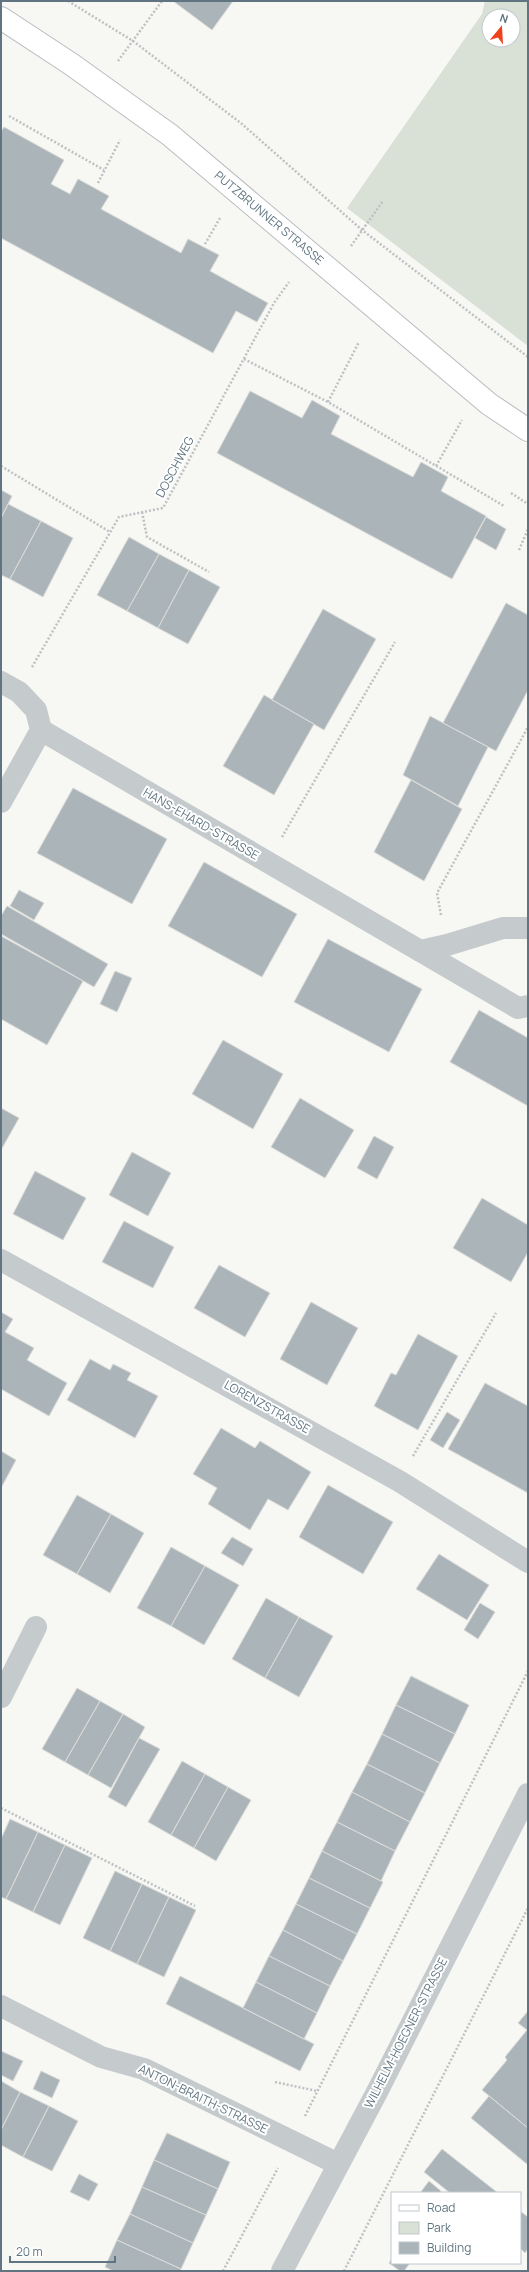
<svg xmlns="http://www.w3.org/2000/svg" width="529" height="2272" font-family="Manrope,sans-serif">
<rect width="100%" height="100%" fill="#f7f7f4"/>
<path fill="#d9e0d5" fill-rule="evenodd" d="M485 1H528V346L347 208 482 14ZM489 16H513V40H489Z"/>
<path fill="#abb5b9" stroke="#d9d9d6" d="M173 1H233L212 30Z
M4 127 64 160 51 184 70 194 78 179 109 196 101 209 181 253 188 239 219 255 210 271 268 303 257 322 236 311 213 353 1 238V132Z
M250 391 302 418 312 400 340 416 331 434 413 477 421 462 448 477 441 491 486 516 452 579 217 453Z
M1 490 12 496 1 518Z
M8 504 41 521 10 579 1 575V518Z
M486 517 506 529 496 550 475 538Z
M41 521 73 538 43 597 10 579Z
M129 537 159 554 127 611 97 595Z
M159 554 189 570 158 628 127 611Z
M189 570 220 587 188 644 158 628Z
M506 603 528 615V690L496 751 443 723Z
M323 609 376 639 324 730 272 700Z
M264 695 314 724 274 795 223 766Z
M430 716 488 747 458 806 403 775Z
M411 780 462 809 424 881 374 852Z
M73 788 167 839 132 904 37 853Z
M204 862 297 914 262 977 168 926Z
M19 890 44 903 34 920 10 906Z
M7 906 108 964 94 987 1 934V916Z
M1 936 83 981 47 1045 1 1019Z
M328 939 422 989 389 1052 294 1002Z
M115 971 132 978 117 1012 100 1004Z
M479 1010 528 1038V1106L450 1062Z
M223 1040 283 1074 253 1129 192 1094Z
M300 1098 354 1130 325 1178 271 1147Z
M1 1108 19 1118 1 1150Z
M374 1136 394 1147 377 1179 357 1168Z
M132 1152 171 1173 148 1216 109 1195Z
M35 1171 86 1198 63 1240 13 1214Z
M482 1198 528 1225V1252L511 1282 453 1248Z
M124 1221 174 1247 153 1288 102 1262Z
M219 1265 270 1293 245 1337 194 1308Z
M311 1302 358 1328 327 1385 280 1359Z
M1 1312 13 1319 5 1332 34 1348 27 1360 67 1383 49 1416 1 1389Z
M418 1334 458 1356 418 1430 374 1406 391 1373 396 1375Z
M90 1359 110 1370 113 1364 131 1373 127 1380 158 1396 135 1438 67 1400Z
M485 1383 528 1406V1493L448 1449Z
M447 1412 460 1420 443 1448 430 1440Z
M221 1428 255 1448 260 1441 311 1472 288 1510 268 1499 250 1530 208 1504 217 1488 193 1474Z
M1 1451 16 1460 1 1488Z
M328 1485 393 1522 363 1574 299 1537Z
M77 1495 111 1514 77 1574 43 1555Z
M111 1514 144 1533 110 1593 77 1574Z
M232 1537 253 1549 243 1566 221 1553Z
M171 1547 205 1566 171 1626 137 1608Z
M439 1554 489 1585 467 1620 416 1589Z
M205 1566 239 1585 204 1645 171 1626Z
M266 1598 299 1617 265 1678 232 1659Z
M480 1603 495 1612 478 1639 464 1630Z
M299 1617 333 1636 299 1697 265 1678Z
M411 1676 469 1705 455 1734 396 1705Z
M77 1688 100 1701 65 1762 42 1749Z
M100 1701 123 1714 88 1775 65 1762Z
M396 1705 455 1734 440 1763 382 1734Z
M123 1714 145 1727 111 1788 88 1775Z
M382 1734 440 1763 425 1793 367 1764Z
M139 1738 160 1749 126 1807 108 1797Z
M182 1761 205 1774 171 1835 148 1822Z
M367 1764 425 1793 410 1822 352 1792Z
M205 1774 228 1787 194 1848 171 1835Z
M228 1787 251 1800 216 1861 194 1848Z
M352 1792 410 1822 395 1851 337 1822Z
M10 1819 38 1832 6 1899 1 1897V1839Z
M337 1822 395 1851 381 1881 322 1851Z
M38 1832 65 1845 33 1912 6 1899Z
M65 1845 92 1858 60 1925 33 1912Z
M322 1851 383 1882 370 1908 309 1878Z
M115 1871 142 1884 110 1951 83 1938Z
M309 1878 370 1908 357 1934 296 1904Z
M142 1884 169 1897 137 1964 110 1951Z
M169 1897 196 1910 164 1977 137 1964Z
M296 1904 357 1934 343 1961 283 1930Z
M283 1930 343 1961 330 1986 269 1956Z
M269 1956 330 1986 317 2013 256 1982Z
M180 1976 314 2044 300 2071 166 2004Z
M256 1982 317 2013 304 2039 243 2008Z
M528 2011V2128L482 2090 507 2060 505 2057 527 2030 518 2023Z
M1 2051 23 2061 13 2081 1 2075Z
M41 2071 60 2080 52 2098 33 2089Z
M1 2081 20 2092 1 2130Z
M20 2092 49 2106 23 2157 1 2145V2130Z
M489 2096 528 2128V2165L471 2118Z
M49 2106 78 2121 52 2171 23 2157Z
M167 2133 230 2162 218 2189 154 2160Z
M442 2149 498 2193H450L424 2172Z
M154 2160 218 2189 206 2215 142 2187Z
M79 2174 98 2184 89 2201 70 2192Z
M429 2181 441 2191 439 2193H420Z
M142 2187 206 2215 193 2243 130 2214Z
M520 2211 528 2217V2249L525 2253 520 2248Z
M130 2214 193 2243 181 2269 117 2240Z
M117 2240 181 2269 180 2271H113L105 2267Z
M392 2258V2263H410L404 2271H400L389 2263Z"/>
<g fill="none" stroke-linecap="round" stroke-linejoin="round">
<g stroke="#b8bdc0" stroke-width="24">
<path id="major" d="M1 18 71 64 170 135 489 404 528 430"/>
</g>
<path stroke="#bec1c3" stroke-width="2.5" stroke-dasharray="2 2" stroke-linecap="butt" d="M68 1 133 41 242 124 362 230 528 357
M118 61 162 1
M9 116 104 170
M98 183 120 140
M205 244 220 218
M351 246 383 201
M244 359 328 402 504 506
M328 402 359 342
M1 466 110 532
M436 466 462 420
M511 493 528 504
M142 512 147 537 209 572
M519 550 528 529
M32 667 119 517 163 508 274 303 289 282
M282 837 395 642
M441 915 437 893 528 727
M413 1456 496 1313
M1 1808 195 1906
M275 2082 317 2091
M305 2116 528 1671
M223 2271 278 2168
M344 2271 528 1908"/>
<path stroke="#c5cacc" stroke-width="22" d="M1 682 19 692 36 710 41 730 518 1008 528 1006
M1 802 41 730
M420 951 447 945 503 928H528
M1 1260 399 1481 528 1562
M1 1697 36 1627
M1 2006 101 2057 144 2069 338 2164
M282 2271 377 2092 528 1794"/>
<use href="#major" stroke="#fff" stroke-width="22"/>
</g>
<g text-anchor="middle" stroke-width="4" stroke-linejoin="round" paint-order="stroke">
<g font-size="12" fill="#607581" stroke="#fff">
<text transform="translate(269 218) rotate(40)" y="4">PUTZBRUNNER STRASSE</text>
<text transform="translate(175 467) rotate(-62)" y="4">DOSCHWEG</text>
<text transform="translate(201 824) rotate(30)" y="4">HANS-EHARD-STRASSE</text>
<text transform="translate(267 1407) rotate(29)" y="4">LORENZSTRASSE</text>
<text transform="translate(406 2033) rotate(-63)" y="4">WILHELM-HOEGNER-STRASSE</text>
<text transform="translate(203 2099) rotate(26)" y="4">ANTON-BRAITH-STRASSE</text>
</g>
</g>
<rect width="529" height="2272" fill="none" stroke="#607581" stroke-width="4"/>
<rect x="391" y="2192" width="130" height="72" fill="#ffffff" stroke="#bfc8cd"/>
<rect x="399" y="2205" width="20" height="6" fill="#ffffff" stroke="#bfc8cd"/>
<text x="427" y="2212" font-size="12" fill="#607581">Road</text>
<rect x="399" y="2222" width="20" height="12" fill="#d9e0d5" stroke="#bfc8cd"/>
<text x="427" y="2232" font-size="12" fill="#607581">Park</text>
<rect x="399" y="2242" width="20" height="12" fill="#abb5b9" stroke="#bfc8cd"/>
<text x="427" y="2252" font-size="12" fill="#607581">Building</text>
<g transform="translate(501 28) rotate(18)"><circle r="19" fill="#ffffff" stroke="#bfc8cd"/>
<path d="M0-3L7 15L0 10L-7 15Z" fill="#ef421c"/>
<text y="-6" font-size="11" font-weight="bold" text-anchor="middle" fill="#607581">N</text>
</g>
<path d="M10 2256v6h105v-6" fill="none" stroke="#607581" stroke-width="2"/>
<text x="16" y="2256" font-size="12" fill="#607581" stroke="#ffffff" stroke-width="3" paint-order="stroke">20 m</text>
</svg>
